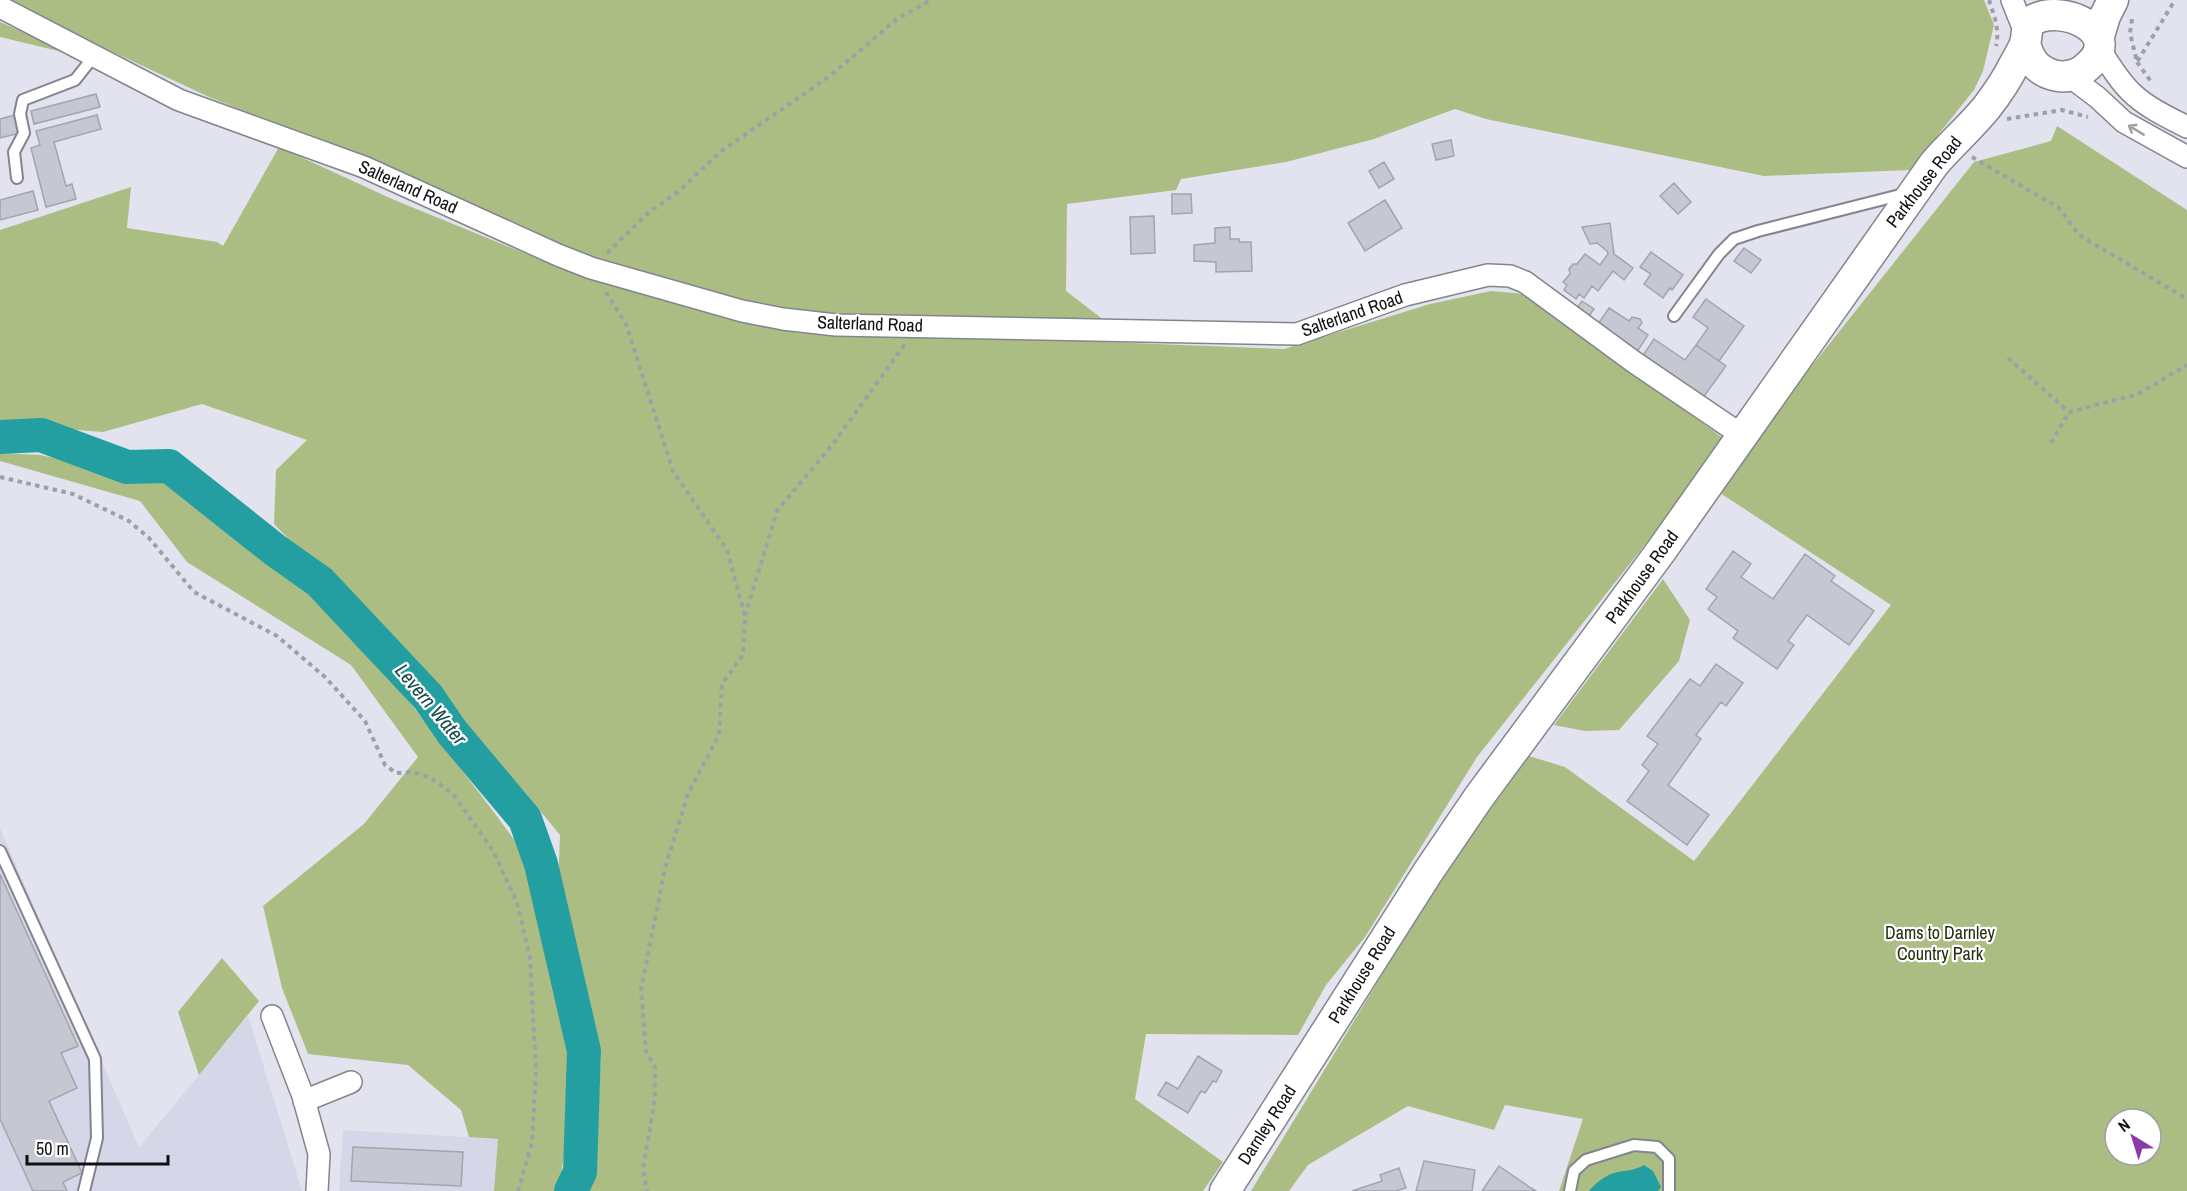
<svg xmlns="http://www.w3.org/2000/svg" width="2187" height="1191" font-family="'Archivo Narrow',sans-serif">
<rect width="100%" height="100%" fill="#e2e3ee"/>
<path fill="#d5d7e9" d="M0 828 139 1147 248 1016 302 1191H0Z
M343 1130 499 1139 494 1191H339Z"/>
<path fill="#acbd84" fill-rule="evenodd" d="M2 0H1984L1994 25 1983 71 1974 90 1910 170 1764 176 1486 119 1455 109 1374 139 1286 162 1181 179 1176 190 1067 204 1066 291 1109 324 807 317 666 284 577 252 416 179 209 97Z
M0 22 75 55 0 37Z
M2057 126 2187 210V1191H1559L1583 1119 1505 1105 1494 1130 1408 1106 1308 1165 1289 1191H1251L1440 879 1529 756 1565 767 1694 861 1891 605 1714 489 1974 162 2051 141ZM2115 1119H2151V1155H2115Z
M279 147 392 199 544 261 826 331 1284 349 1430 304 1491 291 1526 294 1727 441 1477 757 1365 937 1326 985 1298 1035 1146 1034 1135 1099 1223 1162 1203 1191H587L596 1151 601 1056 558 890 560 835 522 789 449 713 404 656 274 524 276 470 307 440 202 404 103 432 0 424V230L131 187 127 228 217 242 223 246Z
M0 453 40 455 161 480 302 583 383 667 493 811 521 849 574 1057 572 1111 558 1191H494L498 1139 469 1137 461 1110 408 1065 308 1054 282 988 263 906 364 824 418 757 351 665 187 562 140 501 0 461Z
M1663 579 1690 620 1679 661 1619 730 1585 731 1554 725Z
M222 958 259 1001 199 1075 178 1012Z"/>
<path fill="#249fa1" d="M1644 1165 1653 1171 1661 1187 1658 1191H1589C1596 1183 1604 1176 1614 1173 1625 1170 1634 1171 1644 1165Z"/>
<g fill="none" stroke-linecap="round" stroke-linejoin="round">
<path stroke="#249fa1" stroke-width="34" d="M0 437 41 435 127 467 169 466 275 550 320 582 428 697 452 732 525 819 541 864 584 1051 580 1172 571 1191"/>
</g>
<path fill="#c5c7d1" stroke="#a2a4ae" stroke-width="1.5" d="M96 94 100 107 34 124 31 111Z
M15 115 20 133 0 138V119Z
M97 115 101 129 54 142 66 186 72 184 76 199 46 207 31 148 40 145 36 131Z
M1451 140 1454 156 1436 160 1432 144Z
M1384 162 1394 179 1379 188 1369 171Z
M1674 183 1691 202 1678 214 1660 196Z
M33 191 38 210 0 220V200Z
M1172 194H1191L1192 213 1172 214Z
M1385 200 1402 228 1365 251 1348 223Z
M1154 216 1155 253 1131 254 1130 217Z
M1610 223 1614 254 1633 268 1624 280 1613 271 1598 291 1592 286 1584 298 1579 294 1576 299 1564 290 1567 285 1563 282 1570 274 1569 269 1573 264H1577L1585 254 1600 265 1608 254 1607 251 1597 243 1590 244 1582 227Z
M1230 227V239H1239V242H1251L1252 271 1216 272V262L1194 261V245L1215 243V228Z
M1744 248 1761 260 1751 273 1734 261Z
M1651 252 1683 275 1672 290 1670 288 1663 298 1644 284 1651 274 1640 267Z
M1706 299 1744 326 1719 361 1696 345 1708 328 1693 317Z
M1582 301 1594 309 1589 316 1577 308Z
M1609 308 1629 321 1632 317 1640 319 1642 323 1638 328 1648 335 1637 352 1598 324Z
M1654 339 1685 360 1696 345 1726 366 1702 399 1642 357Z
M1733 551 1751 564 1741 577 1773 599 1805 554 1835 576 1831 581 1874 611 1849 645 1807 615 1788 641 1794 645 1777 669 1733 638 1738 631 1708 609 1717 597 1706 589Z
M1716 664 1743 683 1726 706 1721 702 1696 735 1701 739 1668 785 1709 815 1687 845 1627 801 1649 771 1642 765 1658 744 1647 736 1690 679 1700 686Z
M0 874 78 1046 61 1053 77 1088 49 1101 82 1173 63 1182 67 1191H33L0 1119Z
M1198 1056 1222 1071 1216 1082 1213 1081 1205 1093 1201 1091 1188 1113 1158 1095 1166 1082 1178 1089Z
M353 1147 463 1152 461 1186 351 1181Z
M1424 1161 1475 1170 1472 1191H1416Z
M1499 1166 1531 1188 1536 1191H1482Z
M1399 1168 1406 1188 1395 1191H1352L1382 1181 1380 1175Z"/>
<g fill="none" stroke-linecap="round" stroke-linejoin="round">
<g stroke="#83858e" stroke-width="14">
<path id="service" d="M17 178 14 152 24 133 20 114 23 100 75 80 94 56
M1674 316 1719 254 1734 239 1758 231 1904 194
M0 851 95 1059 97 1138 84 1191
M1570 1191 1574 1171 1586 1160 1634 1145 1657 1147 1669 1159V1191"/>
</g>
<g stroke="#83858e" stroke-width="24">
<path id="minor" d="M2012 0 2026 35
M0 7 179 100 364 167 558 255 591 268 742 311 783 319 836 325 1297 334 1405 295 1488 275 1510 276 1525 282 1634 362 1743 436
M2098 46C2127 95 2137 102 2187 127
M2069 76 2097 97 2124 122 2187 157
M272 1016 303 1096 319 1154 317 1191
M304 1101 351 1082"/>
</g>
<g stroke="#83858e" stroke-width="33">
<path id="secondary" d="M2099 36 2105 16 2113 0
M1225 1191 1428 872 1479 797 1661 551 1934 164C1951 144 1971 127 1987 107 1997 94 2007 79 2014 65 2018 58 2022 51 2025 44 2027 37 2026 29 2030 22 2060 0 2132 34 2083 70 2075 76 2063 78 2053 75 2036 70 2029 59 2025 43"/>
</g>
<path stroke="#9e9fa7" stroke-width="4" stroke-dasharray="4.5 4.5" stroke-linecap="butt" d="M1989 0C1994 15 2000 30 1996 46
M2132 19 2130 33 2137 62 2175 0
M2137 62 2152 83
M2007 119 2062 110 2088 117
M1972 157 2059 208 2079 235 2187 299
M607 253 648 213 679 191 720 152 830 76 897 19 931 0
M606 292 626 324 673 471 727 550 745 616 743 655 722 684 719 735 688 794 665 868 641 990 646 1052 655 1067V1098L643 1169 647 1191
M2008 358 2069 412 2138 394 2187 365
M2051 443 2069 412
M0 477 73 494 129 521 149 538 194 592 277 636 325 677 365 721 385 765 396 773 413 772 431 778 453 794 493 851 517 902 530 959 536 1071 532 1143 518 1191
M745 616 777 511 833 444 905 344"/>
<use href="#service" stroke="#fff" stroke-width="10"/>
<use href="#minor" stroke="#fff" stroke-width="21"/>
<use href="#secondary" stroke="#fff" stroke-width="30"/>
</g>
<defs><path id="oneway-shaft" d="M-6 0H5M1.5-3L5.5 0L1.5 3" fill="none" stroke-width="1.6" stroke-linecap="round" stroke-linejoin="round" transform="scale(1.5)"/></defs>
<use stroke="#9fa0a1" href="#oneway-shaft" transform="translate(2136 130) rotate(-149)"/>
<g text-anchor="middle" stroke-width="4.5" stroke-linejoin="round" paint-order="stroke">
<g font-size="18" fill="#101114" stroke="#fff">
<text transform="translate(1924 182) rotate(-52)" y="6">Parkhouse Road</text>
<text transform="translate(408 187) rotate(24)" y="6">Salterland Road</text>
<text transform="translate(1352 314) rotate(-19)" y="6">Salterland Road</text>
<text transform="translate(870 324) rotate(2)" y="6">Salterland Road</text>
<text transform="translate(1642 577) rotate(-54)" y="6">Parkhouse Road</text>
<text transform="translate(1362 975) rotate(-58)" y="6">Parkhouse Road</text>
<text transform="translate(1267 1125) rotate(-57)" y="6">Darnley Road</text>
</g>
<g font-size="18" fill="#252d0d" stroke="#fff">
<text x="1940" y="939">Dams to Darnley<tspan x="1940" dy="21">Country Park</tspan></text>
</g>
<g font-size="20" font-style="italic" fill="#164849" stroke="#fff">
<text transform="translate(431 704) rotate(50)" y="7">Levern Water</text>
</g>
</g>
<g transform="translate(2133 1137) rotate(322)"><circle r="28" fill="#ffffff" stroke="#9fa0a1" stroke-width="1.5"/>
<path d="M0-4.5L10 22L0 15L-10 22Z" fill="#8c3aa9"/>
<text y="-9" font-size="16" font-weight="bold" text-anchor="middle" fill="#101114">N</text>
</g>
<path d="M27 1155v9h141v-9" fill="none" stroke="#101114" stroke-width="3"/>
<text x="36" y="1155" font-size="18" fill="#101114" stroke="#ffffff" stroke-width="4.5" paint-order="stroke">50 m</text>
</svg>
